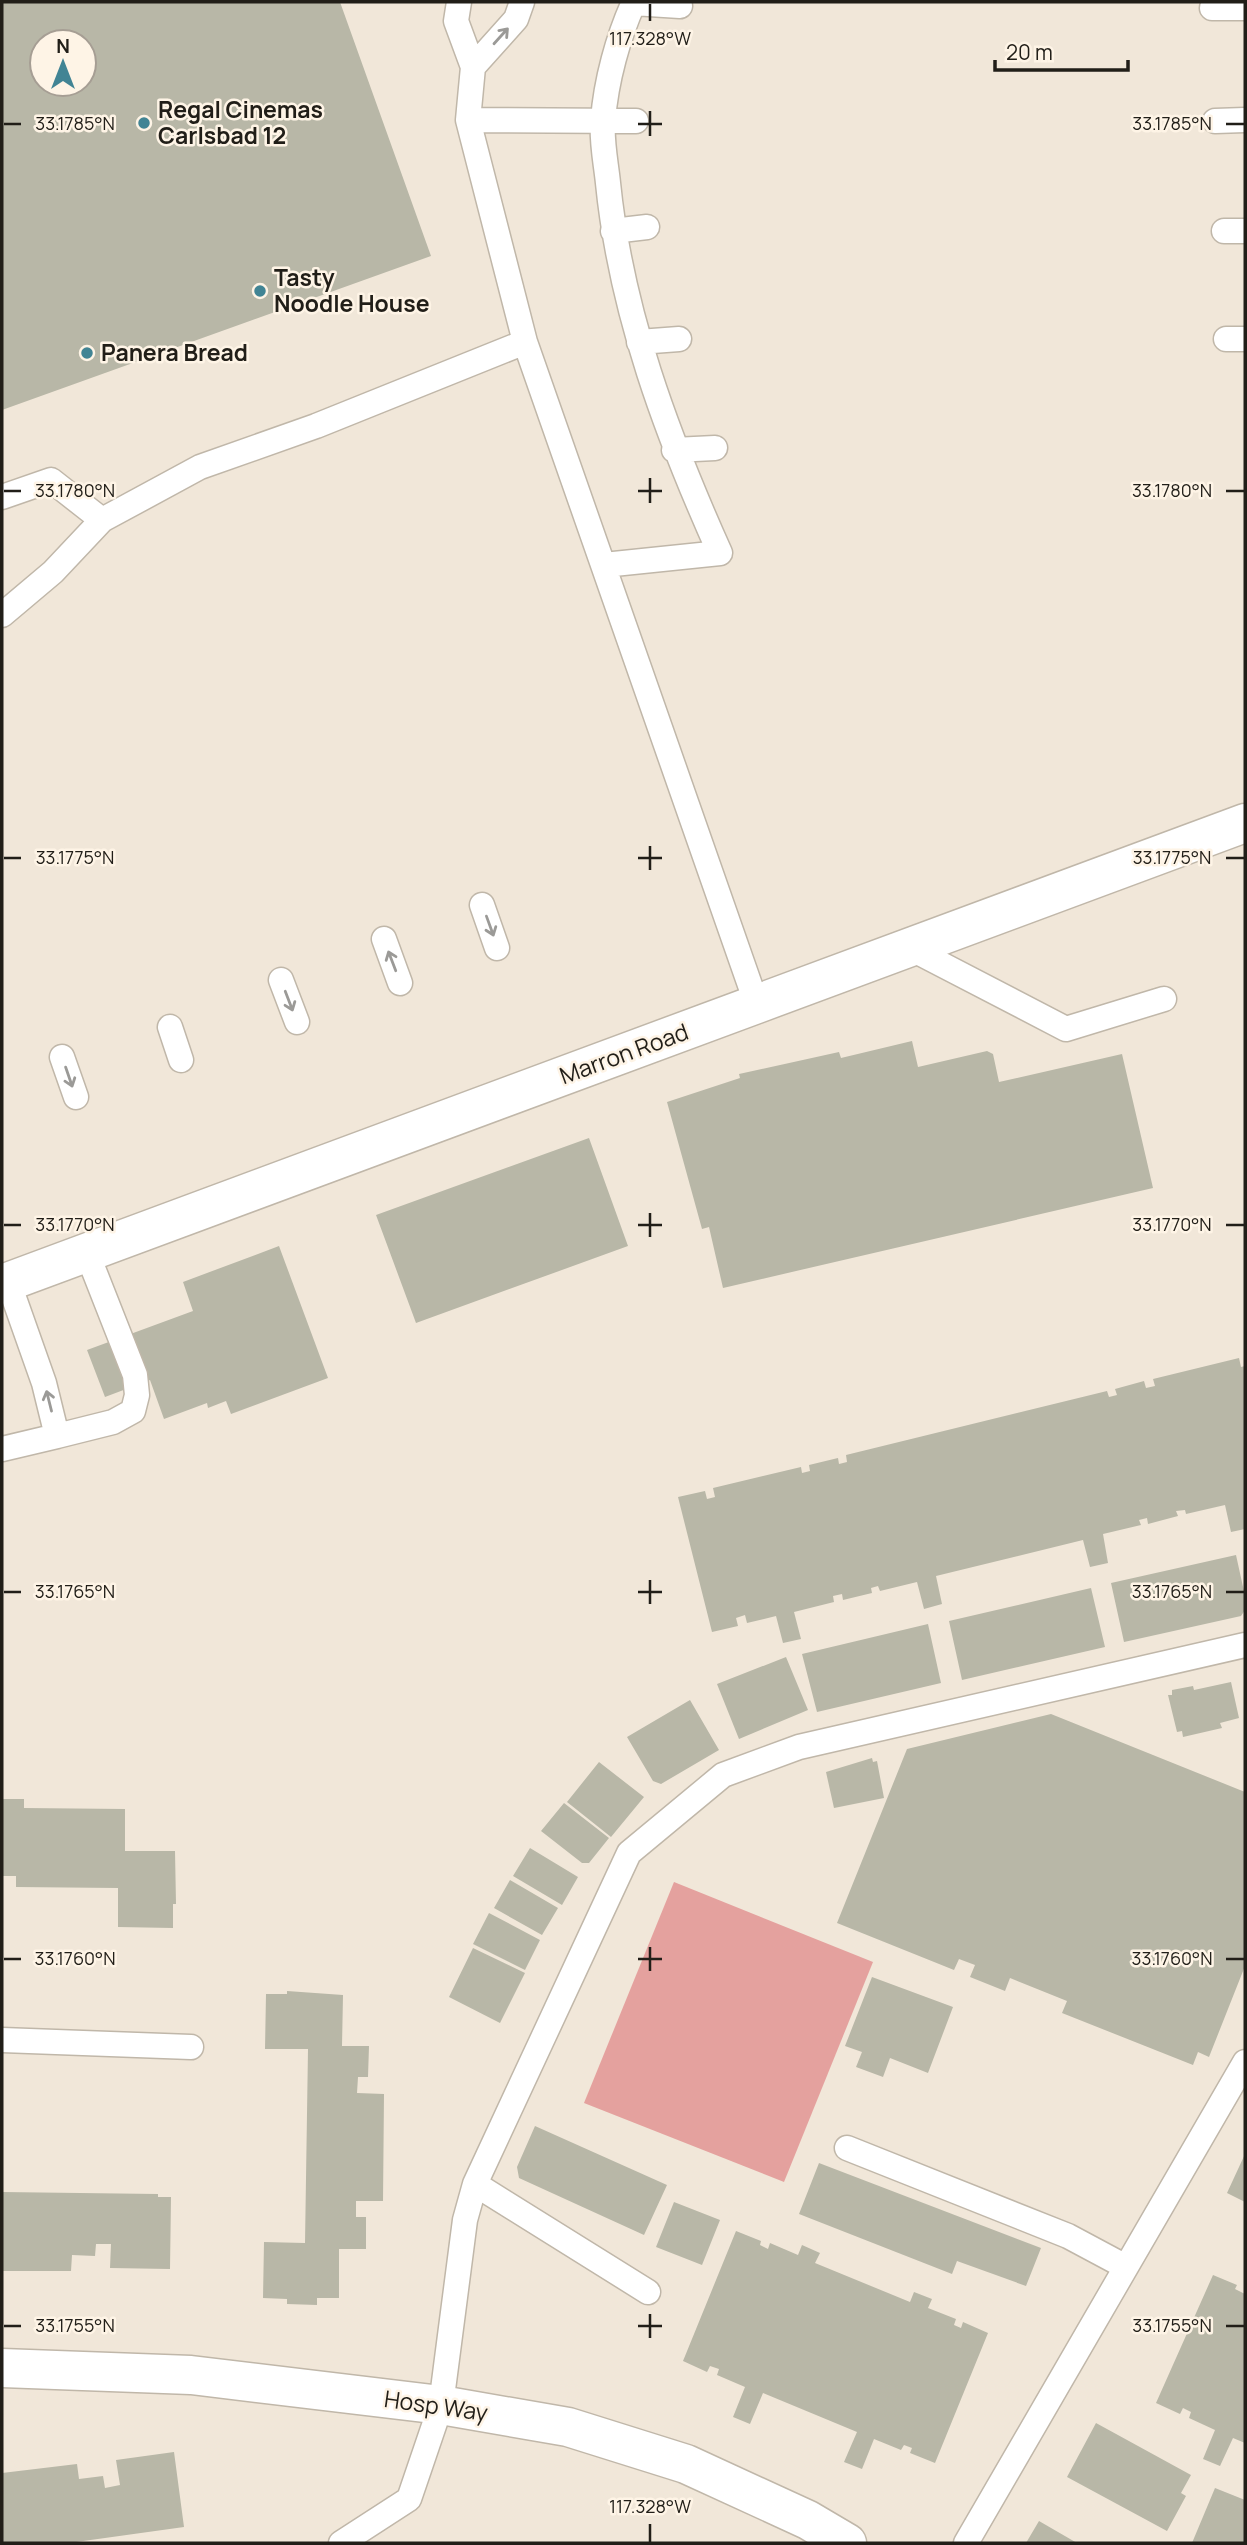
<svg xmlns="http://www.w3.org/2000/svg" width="1247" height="2545" font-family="Manrope,sans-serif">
<rect width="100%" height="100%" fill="#f1e7d9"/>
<path fill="#e4a19e" d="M674 1882 873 1962 784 2182 584 2103Z"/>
<path fill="#b8b7a7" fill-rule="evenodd" d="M2 2H340L431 256 2 410ZM42 42H84V84H42Z
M912 1041 918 1067 987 1051 993 1054 999 1082 1122 1054 1153 1188 723 1288 709 1227 702 1229 667 1102 740 1078 739 1074 839 1052 841 1058Z
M589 1138 628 1246 416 1323 376 1215Z
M279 1246 328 1378 231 1414 226 1401 208 1408 207 1403 164 1419 150 1380 105 1397 87 1350 193 1311 183 1282Z
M1239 1358 1241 1367 1245 1366V1529L1231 1532 1225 1505 1186 1514 1185 1510 1176 1511 1178 1516 1148 1524 1147 1518 1139 1520 1141 1525 1103 1534 1108 1563 1090 1567 1083 1540 936 1576 942 1604 924 1609 917 1582 880 1591 878 1586 871 1588 872 1593 843 1600 842 1594 833 1596 834 1602 794 1612 801 1639 783 1643 776 1616 747 1623 745 1615 736 1618 738 1626 712 1632 678 1497 705 1491 707 1499 715 1497 713 1488 801 1467 802 1473 810 1471 809 1465 838 1458 839 1464 847 1462 846 1455 1107 1391 1109 1397 1117 1395 1115 1389 1144 1381 1146 1388 1155 1386 1153 1379Z
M1236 1555 1245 1596V1610L1241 1616 1124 1642 1111 1583Z
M1091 1588 1105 1647 962 1680 949 1621Z
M928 1624 941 1683 817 1712 802 1654Z
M786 1657 808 1710 739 1739 717 1684Z
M1231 1682 1239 1718 1220 1723 1222 1728 1183 1737 1182 1731 1177 1732 1168 1695H1172V1690L1193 1686 1194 1690Z
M690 1700 719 1750 661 1784 653 1781 627 1737Z
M1051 1714 1245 1792V1966L1209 2057 1198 2052 1193 2065 1062 2013 1067 2001 1010 1978 1005 1991 970 1977 975 1965 959 1959 954 1970 837 1923 907 1749Z
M872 1758 873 1762 877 1761 884 1798 834 1808 826 1772Z
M599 1762 644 1797 611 1837 567 1802Z
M2 1799H24V1808L125 1809V1851H175L176 1904H173V1928L118 1927V1888L16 1887V1876H2Z
M564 1803 609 1838 589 1863H582L541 1831Z
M530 1848 578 1877 562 1905 513 1876Z
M510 1880 558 1908 542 1935 494 1908Z
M489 1913 540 1940 525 1970 473 1944Z
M473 1948 525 1973 500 2023 449 1997Z
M872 1977 953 2007 928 2073 890 2058 883 2077 856 2067 862 2052 845 2046Z
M287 1991 343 1995 342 2046H369L368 2077H358L357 2093 384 2094 383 2201H356V2217H366V2249H339V2298H317V2305L287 2304V2299L263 2298 264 2242 305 2243 308 2049H265L266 1994H287Z
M535 2126 667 2185 644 2235 519 2178 517 2167Z
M1245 2154V2202L1227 2193Z
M819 2163 1041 2248 1026 2286 957 2261 952 2274 799 2214Z
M2 2192 158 2194V2197H171L170 2269 110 2268 111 2244H96L95 2256 72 2255 71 2271H2Z
M674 2202 720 2220 702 2265 656 2247Z
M736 2231 761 2241 760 2245 768 2249 770 2243 798 2255 802 2245 820 2253 815 2263 910 2302 914 2292 932 2299 928 2308 956 2319 954 2325 961 2328 963 2322 988 2333 935 2463 910 2453 912 2448 904 2445 901 2450 874 2439 862 2469 844 2462 857 2432 763 2393 750 2424 733 2417 745 2387 717 2375 719 2369 710 2366 707 2372 683 2361Z
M1213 2275 1237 2285 1235 2289 1245 2294V2443L1233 2438 1220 2466 1203 2459 1215 2430 1189 2418 1191 2412 1183 2408 1180 2414 1156 2403Z
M1096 2423 1191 2475 1181 2493 1186 2496 1167 2531 1067 2477Z
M174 2452 184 2527 69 2543H2V2473L77 2464 79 2479 103 2476 105 2488 120 2485 116 2460Z
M1215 2488 1245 2500V2543H1192Z
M1039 2521 1077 2543H1026Z"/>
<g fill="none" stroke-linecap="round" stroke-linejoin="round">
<g stroke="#c0b7a9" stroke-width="27">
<path id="lane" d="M459 2 456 21 473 67 468 120 525 342 757 1005
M633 3 680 6
M1212 8H1245
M473 67 516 19 522 2
M468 120 636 121
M1215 121 1245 120
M613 231 647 227
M1224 231H1245
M1226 339H1245
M639 342 679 339
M674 450 715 448
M2 497 51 480 102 520
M604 565 720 553C667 435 621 313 608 183 606 163 601 140 603 120 606 81 618 37 634 2
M2 615 53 572 102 520 200 467 316 426 525 342
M482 905 497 948
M384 939 400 983
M910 948 1066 1029 1164 999
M281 980 297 1022
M170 1027 181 1060
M62 1057 76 1097
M57 1436 113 1422 133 1411 137 1395 135 1375 87 1253
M2 1449 57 1436 44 1383 8 1281
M2 2040 191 2047
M847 2148 1068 2236 1126 2267
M475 2184 648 2292
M341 2543 409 2499 441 2405 465 2220 475 2184 629 1853 723 1775 799 1747 1245 1645
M966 2543 1245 2062"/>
</g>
<g stroke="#c0b7a9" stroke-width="41">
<path id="secondary" d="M2 1284 1245 823
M2 2368 191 2375 441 2405 568 2427 686 2464 808 2520 847 2543"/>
</g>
<use href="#lane" stroke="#fff" stroke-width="24"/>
<use href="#secondary" stroke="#fff" stroke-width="38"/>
</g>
<defs><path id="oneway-shaft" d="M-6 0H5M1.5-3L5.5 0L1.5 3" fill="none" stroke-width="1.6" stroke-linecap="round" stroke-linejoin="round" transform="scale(1.75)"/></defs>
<g stroke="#9b9a97">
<use href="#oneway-shaft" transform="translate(501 36) rotate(-48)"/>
<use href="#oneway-shaft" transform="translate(490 926) rotate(70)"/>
<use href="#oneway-shaft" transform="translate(392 961) rotate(-111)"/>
<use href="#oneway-shaft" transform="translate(289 1001) rotate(69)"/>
<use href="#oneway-shaft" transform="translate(69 1077) rotate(71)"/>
<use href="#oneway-shaft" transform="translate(49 1401) rotate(-104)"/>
</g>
<path fill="none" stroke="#211e18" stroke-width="2.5" d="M650 4V21M650 111V136M4 124H21M638 124H662M1226 124H1244M650 478V503M4 491H21M638 491H662M1226 491H1244M650 846V870M4 858H21M638 858H662M1226 858H1244M650 1213V1237M4 1225H21M638 1225H662M1226 1225H1244M650 1580V1604M4 1592H21M638 1592H662M1226 1592H1244M650 1947V1971M4 1959H21M638 1959H662M1226 1959H1244M650 2314V2338M4 2326H21M638 2326H662M1226 2326H1244M650 2524V2542"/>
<g fill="#418494" stroke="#fef4e6" stroke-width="2.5">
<circle cx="144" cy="123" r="7"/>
<circle cx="260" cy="291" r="7"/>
<circle cx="87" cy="353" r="7"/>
</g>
<g text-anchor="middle" stroke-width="5" stroke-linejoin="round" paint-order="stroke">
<g font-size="23" font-weight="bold" fill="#211e18" stroke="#fef4e6" text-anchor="start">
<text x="158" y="118">Regal Cinemas<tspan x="158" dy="26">Carlsbad 12</tspan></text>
<text x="274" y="286">Tasty<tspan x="274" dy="26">Noodle House</tspan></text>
<text x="101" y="361">Panera Bread</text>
</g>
<g font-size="23" fill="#211e18" stroke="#fef4e6">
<text transform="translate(624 1054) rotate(-20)" y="8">Marron Road</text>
<text transform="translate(436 2406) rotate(8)" y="8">Hosp Way</text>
</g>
</g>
<g font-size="18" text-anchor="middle" fill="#211e18" stroke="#fef4e6" stroke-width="5" stroke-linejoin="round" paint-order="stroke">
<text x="650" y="45">117.328°W</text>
<text x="75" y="130">33.1785°N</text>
<text x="1172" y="130">33.1785°N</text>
<text x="75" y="497">33.1780°N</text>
<text x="1172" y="497">33.1780°N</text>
<text x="75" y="864">33.1775°N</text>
<text x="1172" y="864">33.1775°N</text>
<text x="75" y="1231">33.1770°N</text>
<text x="1172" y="1231">33.1770°N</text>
<text x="75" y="1598">33.1765°N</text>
<text x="1172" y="1598">33.1765°N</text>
<text x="75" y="1965">33.1760°N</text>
<text x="1172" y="1965">33.1760°N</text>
<text x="75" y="2332">33.1755°N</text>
<text x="1172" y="2332">33.1755°N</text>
<text x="650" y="2513">117.328°W</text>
</g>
<rect width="1247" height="2545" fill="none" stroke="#211e18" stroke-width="7"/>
<g transform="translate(63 63)"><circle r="33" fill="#fef4e6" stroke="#a69e94" stroke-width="2"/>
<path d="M0-5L12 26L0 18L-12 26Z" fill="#418494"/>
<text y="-10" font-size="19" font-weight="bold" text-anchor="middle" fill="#211e18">N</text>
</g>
<path d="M995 60v10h133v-10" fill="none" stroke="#211e18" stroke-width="3.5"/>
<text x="1006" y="60" font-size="21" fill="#211e18" stroke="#fef4e6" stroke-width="5" paint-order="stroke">20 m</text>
</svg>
